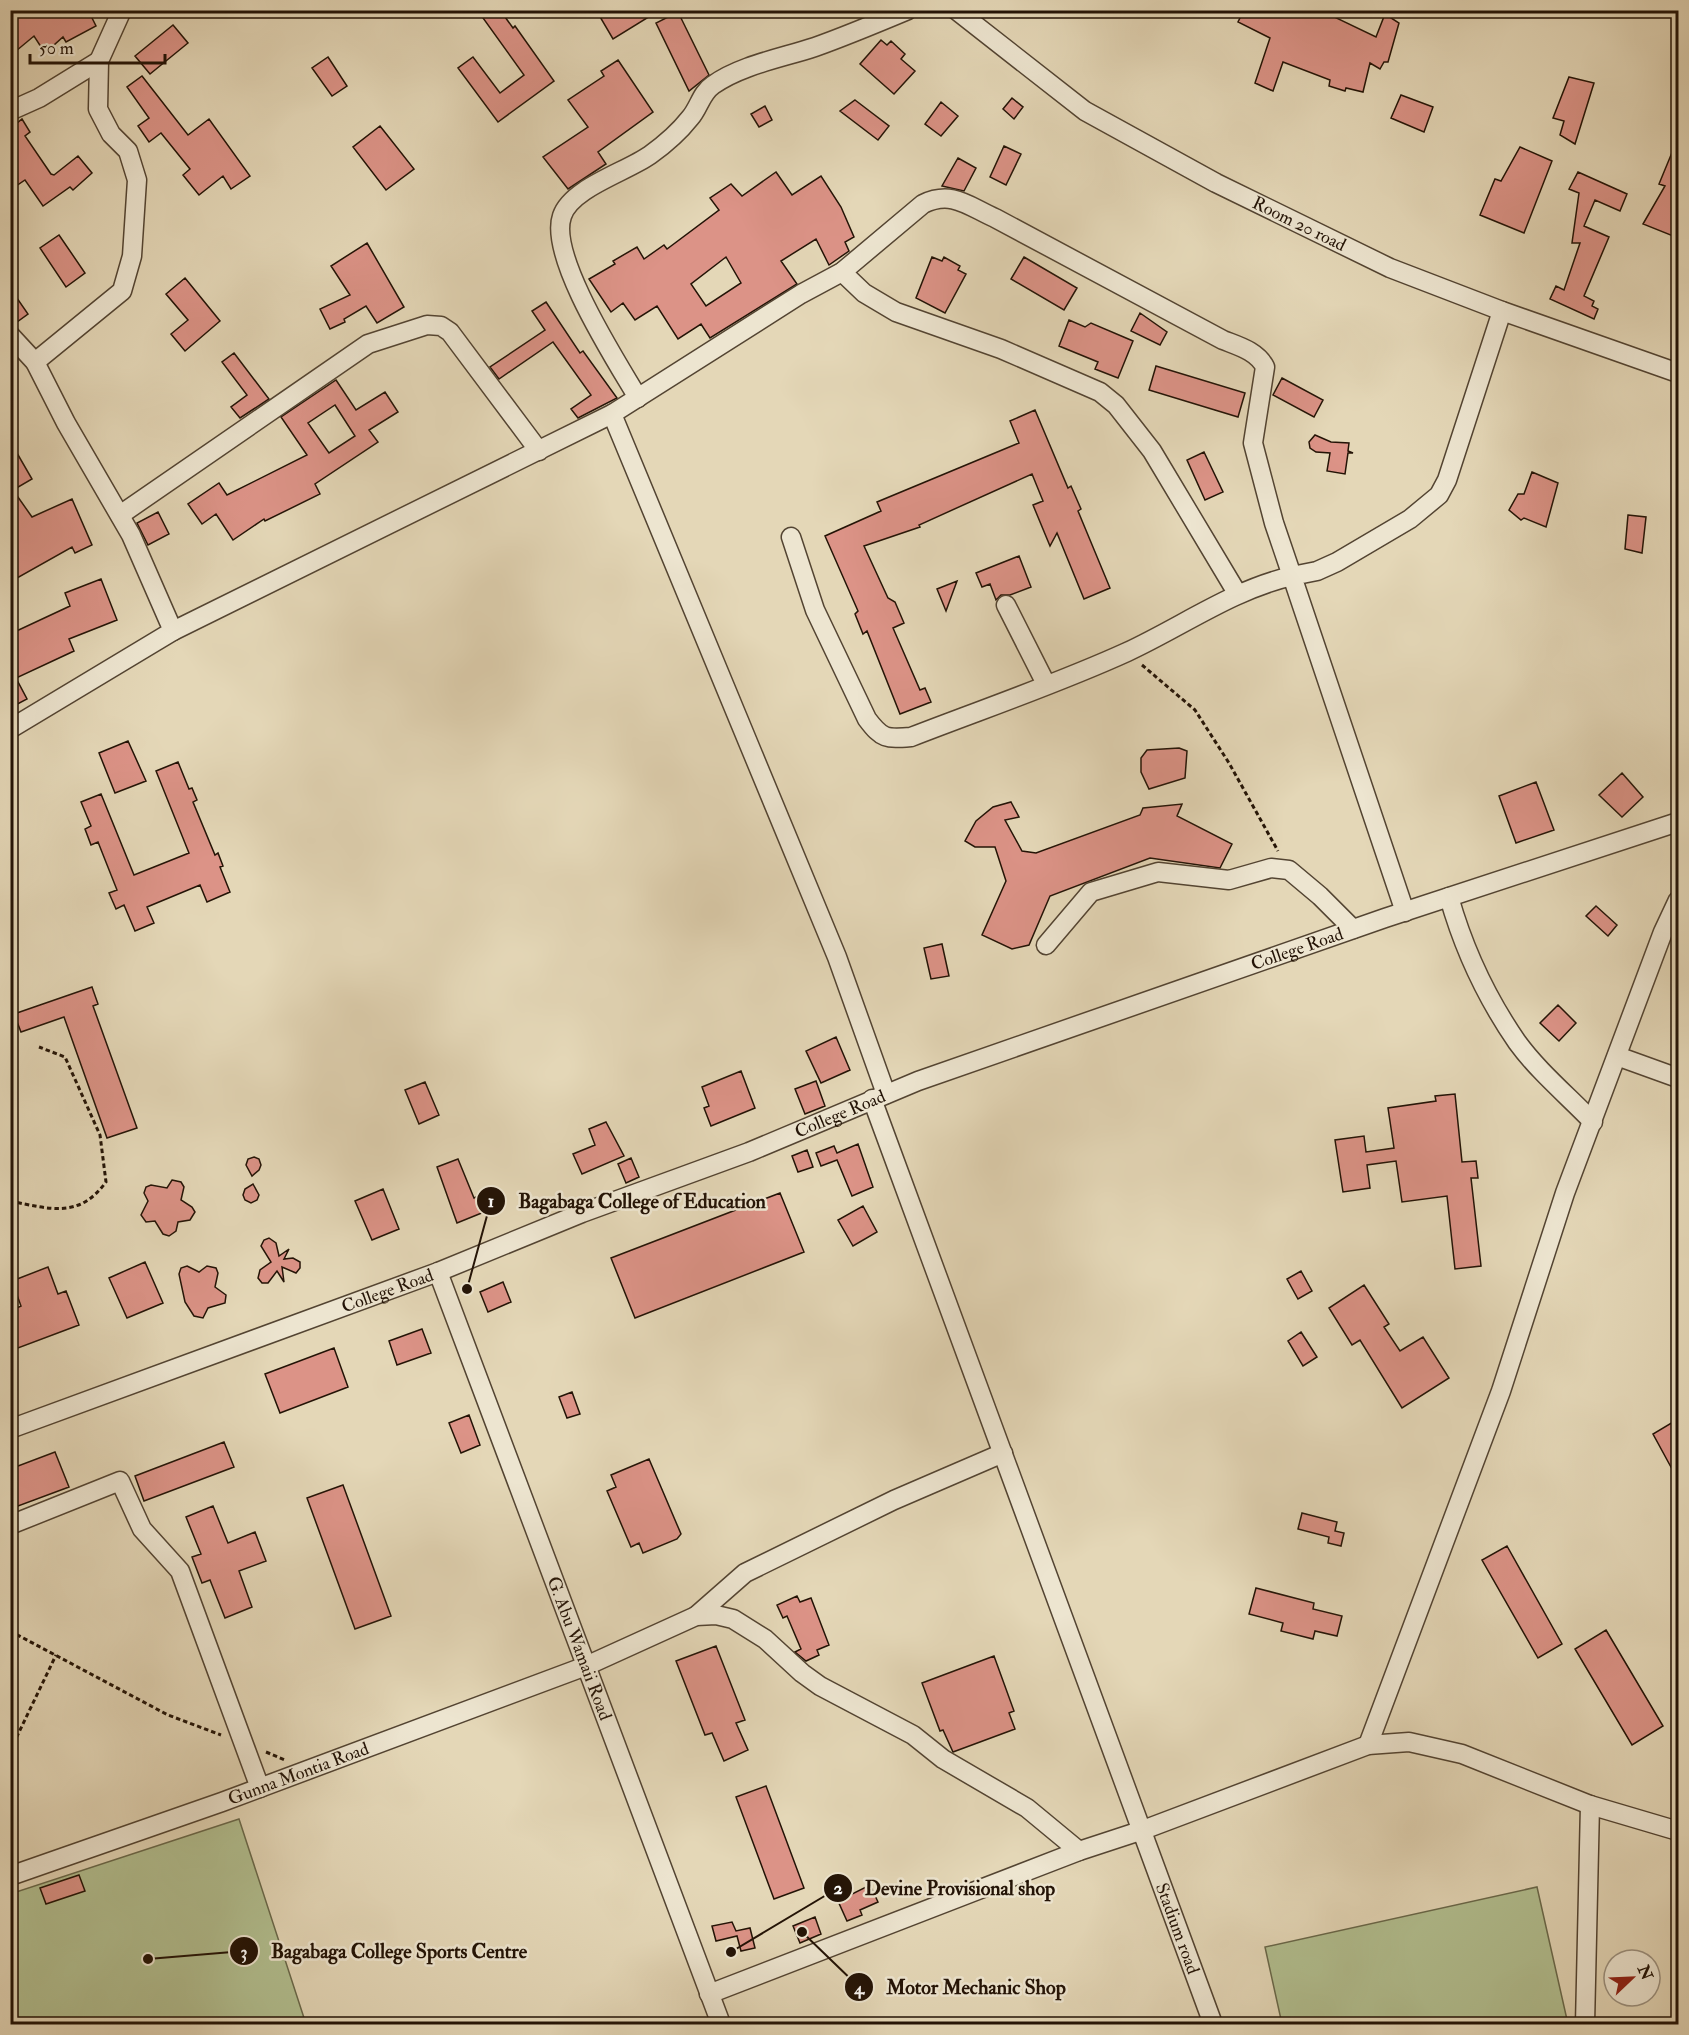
<svg xmlns="http://www.w3.org/2000/svg" width="1689" height="2035" font-family="'IM FELL Double Pica',serif">
<rect width="100%" height="100%" fill="#e4d7b7"/>
<filter id="stains"><feTurbulence type="fractalNoise" baseFrequency=".00333" numOctaves="4"/><feColorMatrix values="0 0 0 0 .2 0 0 0 0 .09 0 0 0 0 .02 0 0 0 .5 -.17"/></filter>
<radialGradient id="worn" r=".72"><stop offset=".6" stop-color="#630" stop-opacity="0"/><stop offset="1" stop-color="#630" stop-opacity=".3"/></radialGradient>
<path fill="#b2bf90" stroke="#6a694b" stroke-width="1.5" d="M239 1819 306 2024H11L10 1894Z
M1537 1887 1568 2024H1282L1265 1947Z"/>
<path fill="#dc9387" stroke="#231306" stroke-width="1.5" fill-rule="evenodd" d="M10 10H88L96 26 66 42 63 37 45 53 34 36 10 56Z
M494 10H500L513 28 515 26 554 81 498 122 458 68 473 57 500 93 524 75 483 18Z
M596 10H660L613 39Z
M1244 10H1332L1330 15 1376 37 1385 14 1399 23 1388 62H1384L1380 69 1370 63 1363 92 1346 88 1345 91 1329 86 1330 80 1283 62 1273 91 1255 83 1270 38 1238 22Z
M678 12 709 75 689 91 656 23Z
M173 25 188 43 150 74 135 56Z
M881 40 887 45 891 41 905 54 901 59 915 71 894 94 860 64Z
M328 57 347 86 332 96 312 68Z
M618 60 653 112 598 152 606 164 568 189 543 157 588 127 568 100 604 76 601 71Z
M142 76 188 135 209 119 250 176 231 189 223 176 199 195 183 175 190 169 161 133 149 142 138 126 149 118 127 87Z
M1569 77 1594 83 1575 144 1560 135 1564 121 1553 118Z
M1401 95 1433 107 1424 132 1391 118Z
M1012 98 1023 107 1014 119 1003 109Z
M855 100 889 126 878 140 840 111Z
M941 102 958 116 941 136 925 124Z
M765 106 772 120 759 127 751 114Z
M22 119 30 132 25 136 51 174 54 175 78 156 92 173 73 190 70 187 43 206 25 180 10 190V122L16 124Z
M380 126 414 169 386 190 353 147Z
M1678 138V238L1643 224 1665 186 1659 184Z
M1004 146 1021 154 1006 185 990 177Z
M1520 147 1552 161 1524 233 1480 215 1495 179 1501 181Z
M958 158 976 168 964 191 942 186Z
M776 172 792 195 821 176 841 207 854 237 845 242 849 251 829 265 816 239 781 261 797 284 710 338 701 324 678 339 657 306 635 320 623 303 611 312 589 279 615 264 613 261 637 247 644 259 664 245 667 249 719 210 710 198 731 184 742 196ZM726 257 741 283 706 306 691 284Z
M1578 172 1627 194 1620 211 1595 200 1584 226 1609 237 1584 296 1594 301 1592 306 1598 309 1594 319 1550 299 1556 286 1564 290 1580 243H1572L1579 193 1569 189Z
M59 235 85 273 66 287 40 248Z
M367 243 404 307 377 323 366 306 344 319 345 322 330 329 320 309 350 295 331 266Z
M932 257 942 261 944 257 960 266 958 270 966 274 945 313 916 298Z
M1024 257 1077 288 1064 310 1011 279Z
M185 278 220 321 185 351 171 334 188 320 166 294Z
M10 288 28 314 17 322 10 313Z
M546 302 580 353 583 351 617 398 578 418 571 409 591 395 553 342 499 379 490 367 545 330 532 311Z
M1140 313 1167 332 1160 345 1131 331Z
M1069 320 1085 327 1091 323 1133 341 1118 378 1095 369 1098 362 1059 346Z
M234 353 269 399 240 418 231 407 247 395 222 362Z
M1156 366 1245 393 1238 417 1149 390Z
M1282 378 1323 400 1314 417 1273 395Z
M336 380 356 410 385 392 398 412 369 430 378 442 315 484 320 494 265 521 264 519 233 540 216 514 202 524 188 504 219 483 227 495 307 455 281 417ZM335 405 355 436 329 453 308 423Z
M1035 410 1068 488 1071 486 1081 509 1078 511 1110 588 1084 599 1057 533 1050 546 1033 505 1043 501 1032 474 919 525 920 527 864 546 888 598 895 602 904 623 893 628 920 690 925 688 931 702 900 714 867 631 863 634 855 614 858 611 825 536 881 511 877 502 1019 443 1010 421Z
M1315 435 1331 442 1349 443 1348 451 1353 453H1348L1345 474 1327 471 1330 453 1316 452 1310 448 1309 442Z
M10 441 32 479 13 490 32 517 72 499 92 545 75 553 72 547 10 582Z
M1204 452 1223 492 1205 500 1187 460Z
M1532 472 1558 483 1546 527 1524 518 1521 520 1509 510 1518 494H1524Z
M158 512 169 534 148 545 137 523Z
M1628 515 1646 517 1642 553 1625 549Z
M1019 556 1031 587 1010 595H1001L996 600 990 584 982 587 976 573Z
M101 579 117 620 69 639 74 651 16 678 27 699 10 708V634L70 606 65 593Z
M957 581 946 611 937 589Z
M128 741 146 781 115 793 99 753Z
M1179 748 1187 751 1185 778 1149 789 1141 772V758L1147 750Z
M178 762 189 789 192 788 197 800 193 802 215 855 218 853 223 866 220 867 230 892 207 902 200 885 147 907 154 923 135 931 124 905 116 909 109 893 117 890 98 842 91 845 85 829 91 826 81 802 101 794 134 875 189 853 156 771Z
M1622 773 1643 797 1622 817 1599 795Z
M1536 782 1554 830 1516 843 1499 796Z
M1011 802 1019 817 1005 820 1022 851 1036 853 1140 815 1143 808 1182 804 1177 816 1232 844 1220 868 1150 858 1050 896 1029 945 1012 949 982 935 1006 881 995 847H975L965 841 976 821 993 807Z
M1596 906 1617 925 1608 936 1586 916Z
M942 944 949 976 931 979 924 948Z
M92 987 98 1004 93 1006 137 1128 107 1138 64 1017 21 1032 14 1014Z
M1558 1005 1576 1023 1559 1041 1540 1023Z
M836 1037 850 1070 821 1083 806 1051Z
M741 1071 755 1108 711 1126 704 1108 709 1106 702 1087Z
M816 1081 825 1106 805 1114 795 1089Z
M425 1082 439 1115 419 1124 405 1090Z
M1455 1094 1462 1162 1476 1161 1478 1178H1471L1481 1266 1455 1269 1447 1196 1402 1202 1396 1161 1367 1165 1370 1188 1343 1192 1335 1140 1364 1136 1366 1152 1394 1148 1388 1108 1436 1101 1435 1096Z
M606 1122 624 1156 582 1174 573 1154 595 1145 589 1129Z
M858 1144 873 1187 852 1196 837 1160 821 1166 816 1153 834 1146 837 1153Z
M807 1150 813 1167 798 1172 792 1156Z
M254 1157 259 1159 261 1165 259 1170 252 1176 246 1165 248 1159Z
M631 1158 639 1177 626 1183 618 1164Z
M458 1159 474 1198 483 1194 489 1210 457 1223 437 1167Z
M172 1180 181 1182 184 1187 181 1200 192 1207 195 1212 190 1220 178 1222 176 1231 169 1236 163 1234 155 1221 146 1222 141 1215 148 1201 144 1193 146 1187 151 1185 167 1188Z
M253 1184 259 1195 257 1200 251 1203 245 1200 243 1195 245 1189Z
M383 1189 399 1229 372 1240 355 1201Z
M780 1193 804 1252 635 1318 611 1258Z
M863 1206 877 1232 853 1246 838 1220Z
M269 1238 276 1243 279 1256 289 1249 284 1259 293 1258 300 1262V1268L296 1273 282 1267 284 1282 277 1271 268 1283H262L258 1278 260 1270 271 1262 261 1246 264 1240Z
M145 1262 163 1303 127 1318 109 1278Z
M187 1266 199 1272 207 1266 216 1268 218 1273 215 1287 226 1295 225 1303 208 1308 203 1318 194 1316 185 1302 179 1274 181 1268Z
M48 1267 58 1294 66 1291 79 1325 10 1351V1311L21 1306 12 1281Z
M1301 1271 1312 1291 1298 1299 1287 1279Z
M503 1282 511 1302 488 1312 480 1292Z
M1364 1285 1389 1324 1384 1327 1400 1351 1423 1337 1449 1378 1402 1408 1360 1340 1352 1345 1329 1308Z
M422 1329 431 1353 397 1365 389 1341Z
M1301 1332 1317 1357 1303 1366 1288 1341Z
M334 1348 348 1387 280 1413 265 1374Z
M572 1392 580 1414 567 1418 559 1397Z
M469 1415 480 1445 461 1453 449 1423Z
M1678 1419V1480L1653 1434Z
M224 1442 234 1467 144 1501 135 1476Z
M55 1452 69 1487 10 1509V1469Z
M649 1459 681 1534 677 1539 643 1553 639 1543 631 1547 607 1491 616 1487 611 1475Z
M343 1485 391 1616 355 1629 307 1498Z
M213 1506 228 1543 255 1532 266 1561 239 1571 252 1607 225 1618 210 1580 202 1583 192 1557 201 1554 186 1517Z
M1302 1513 1337 1522 1335 1531 1344 1533 1341 1546 1328 1543 1329 1537 1298 1529Z
M1507 1546 1562 1644 1538 1658 1482 1560Z
M1256 1588 1314 1603 1313 1609 1342 1616 1337 1636 1315 1631 1313 1639 1281 1631 1283 1623 1249 1614Z
M797 1596 800 1602 811 1598 829 1645 817 1650 819 1655 806 1661 795 1652 801 1649 787 1616 783 1618 777 1605Z
M1606 1630 1663 1726 1632 1745 1575 1649Z
M716 1646 745 1720 736 1723 748 1750 724 1761 712 1733 705 1735 676 1661Z
M994 1656 1014 1711 1009 1713 1015 1729 953 1752 943 1730 940 1731 922 1683Z
M766 1786 804 1888 774 1899 736 1797Z
M79 1875 85 1891 46 1904 40 1888Z
M866 1887 872 1889 878 1902 860 1910 862 1915 847 1921 838 1901Z
M815 1917 821 1934 800 1943 793 1926Z
M732 1922 736 1931 750 1928 755 1948 741 1951 737 1936 716 1941 712 1926Z"/>
<g fill="none" stroke-linecap="round" stroke-linejoin="round">
<g stroke="#534432" stroke-width="21">
<g id="minor">
<path id="s1" d="M956 10 1085 111 1216 183 1390 268 1502 311 1678 373"/>
<path d="M10 111 39 98 99 61"/>
<path d="M842 272 864 293 896 312 1001 349 1100 392 1116 405 1152 451 1237 593"/>
<path d="M10 335 35 362 66 423 131 535 173 631 10 729"/>
<path d="M35 362 122 291 132 256 137 180 128 151 111 134 98 109 99 61 122 10"/>
<path d="M638 398C617 362 548 256 562 216 571 188 626 172 650 155 664 145 679 132 690 118 699 108 701 93 713 85 741 65 782 58 815 47 846 36 877 23 908 10"/>
<path d="M612 414 837 957 886 1094"/>
<path d="M120 515 368 344 427 325 441 326 450 332 539 451"/>
<path d="M1006 605 1046 684"/>
<path d="M173 631 612 414 801 294 842 272 923 204C952 190 968 206 995 218L1223 340C1238 346 1257 351 1265 367L1253 443 1274 523 1292 576C1232 590 1183 626 1127 652 1057 684 983 709 911 737 886 739 882 739 867 719L815 610 791 537"/>
<path d="M1449 897C1464 950 1486 997 1517 1042 1538 1071 1568 1096 1593 1122"/>
<path d="M1405 912 1292 576 1317 571 1337 562 1410 519 1439 495 1447 480 1502 311"/>
<path d="M1046 945 1091 892 1158 872 1229 880 1271 868 1289 870 1320 896 1353 929"/>
<path d="M1617 1056 1678 1078"/>
<path id="s2" d="M872 1099 1213 2024"/>
<path id="s3" d="M438 1272 721 2024"/>
<path id="s4" d="M10 1429 438 1272 582 1213 749 1152 918 1081 1385 918 1678 822"/>
<path d="M10 1525 120 1481 142 1529 180 1571 260 1788"/>
<path d="M696 1616 745 1573 894 1500 1003 1453"/>
<path d="M1368 1745 1501 1391 1565 1193 1663 932 1678 900"/>
<path id="s5" d="M10 1876 222 1802 586 1666 696 1616 716 1615 733 1619 765 1639 802 1673 820 1686 913 1735 943 1759 1027 1808 1079 1851"/>
<path d="M709 1994 1079 1851 1143 1830 1368 1745 1409 1742 1462 1754 1590 1805 1678 1831"/>
<path d="M1585 2024 1590 1805"/>
</g>
</g>
<path stroke="#231306" stroke-width="3" stroke-dasharray="4.5 3" stroke-linecap="butt" d="M1142 665 1195 710 1229 763 1278 851
M10 1201C50 1209 79 1219 106 1182L100 1135 65 1057 39 1047
M10 1631 168 1715 221 1735
M10 1751 56 1655
M266 1752 285 1760"/>
<use href="#minor" stroke="#ede5d0" stroke-width="18"/>
</g>
<g text-anchor="middle" stroke-width="5" stroke-linejoin="round" paint-order="stroke">
<g font-size="18" fill="#231306" stroke="#ede5d0">
<text dy="6" stroke="none"><textPath href="#s1" startOffset="406">Room 20 road</textPath></text>
<text dy="6" stroke="none"><textPath href="#s4" startOffset="1374">College Road</textPath></text>
<text dy="6" stroke="none"><textPath href="#s4" startOffset="888">College Road</textPath></text>
<text dy="6" stroke="none"><textPath href="#s4" startOffset="402">College Road</textPath></text>
<text dy="6" stroke="none"><textPath href="#s3" startOffset="402">G. Abu Wamaii Road</textPath></text>
<text dy="6" stroke="none"><textPath href="#s5" startOffset="306">Gunna Montia Road</textPath></text>
<text dy="6" stroke="none"><textPath href="#s2" startOffset="884">Stadium road</textPath></text>
</g>
</g>
<path fill="none" stroke="#231306" stroke-width="2" d="M467 1289L491 1201M731 1952L838 1888M148 1959L244 1951M802 1932L859 1987"/>
<g fill="#231306" stroke="#ede5d0" stroke-width="2">
<circle cx="467" cy="1289" r="6"/>
<circle cx="731" cy="1952" r="6"/>
<circle cx="148" cy="1959" r="6"/>
<circle cx="802" cy="1932" r="6"/>
<circle cx="491" cy="1201" r="15"/>
<circle cx="838" cy="1888" r="15"/>
<circle cx="244" cy="1951" r="15"/>
<circle cx="859" cy="1987" r="15"/>
</g>
<g font-size="18" text-anchor="middle" font-weight="bold" fill="#fff">
<text x="491" y="1207">1</text>
<text x="838" y="1894">2</text>
<text x="244" y="1958">3</text>
<text x="859" y="1994">4</text>
</g>
<g font-size="20" text-anchor="middle" font-weight="bold" fill="#231306" stroke="#ede5d0" stroke-width="5" stroke-linejoin="round" paint-order="stroke">
<text x="642" y="1208">Bagabaga College of Education</text>
<text x="960" y="1895">Devine Provisional shop</text>
<text x="399" y="1958">Bagabaga College Sports Centre</text>
<text x="976" y="1994">Motor Mechanic Shop</text>
</g>
<rect width="1689" height="2035" fill="none" stroke="#e4d7b7" stroke-width="36"/>
<rect x="12" y="12" width="1665" height="2011" fill="none" stroke="#231306" stroke-width="3"/>
<rect x="18" y="18" width="1653" height="1999" fill="none" stroke="#231306" stroke-width="1.5"/>
<g transform="translate(1632 1978) rotate(67)"><circle r="28" fill="#ede5d0" stroke="#9c917f" stroke-width="1.5"/>
<path d="M0-4.5L10 22L0 15L-10 22Z" fill="#8f2418"/>
<text y="-9" font-size="16" font-weight="bold" text-anchor="middle" fill="#231306">N</text>
</g>
<path d="M30 54v9h135v-9" fill="none" stroke="#231306" stroke-width="3"/>
<text x="39" y="54" font-size="18" fill="#231306" stroke="#ede5d0" stroke-width="4.5" paint-order="stroke">50 m</text>
<rect width="100%" height="100%" filter="url(#stains)"/>
<rect width="100%" height="100%" fill="url(#worn)"/>
</svg>
